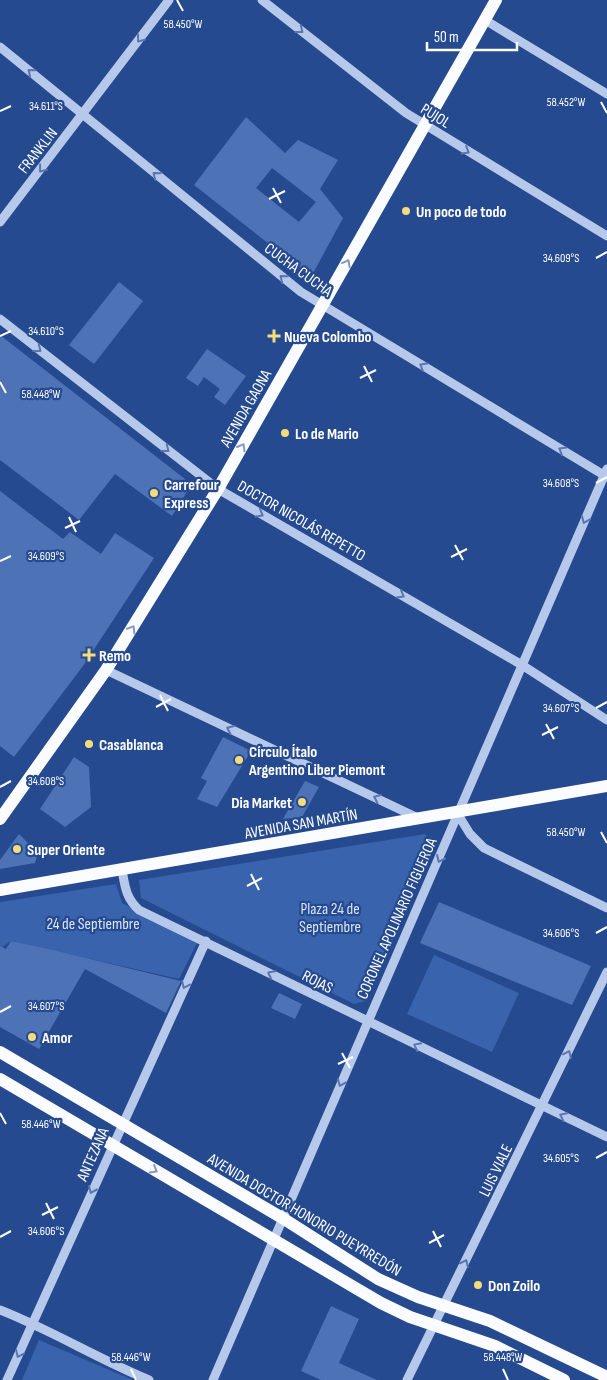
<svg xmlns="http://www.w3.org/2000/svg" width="607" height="1380" font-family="'Sofia Sans Condensed',sans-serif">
<rect width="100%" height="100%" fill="#254a8f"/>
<path fill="#3963ac" d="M425 834 433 847 366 1001 354 1004 141 898 139 880Z
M116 884 122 903 197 943 179 979 11 941 2 947 0 946V902Z
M434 955 519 993 492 1052 407 1014Z
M39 1340 133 1380H22Z"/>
<path fill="#4d73b6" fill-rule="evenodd" d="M246 117 285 153 298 140 338 160 320 189 343 218 311 277 194 185ZM272 168 316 202 299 222 256 188Z
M119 282 143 301 94 364 69 345Z
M0 335 185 479 188 490 172 516 115 474 79 520 0 460Z
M207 349 246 376 225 405 214 397 220 389 204 377 198 386 186 378Z
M0 491 63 539 70 532 101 554 115 533 154 558 83 666 14 757 0 746Z
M223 737 251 751 217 807 197 799 207 781 201 778Z
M74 757 89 767 91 807 65 827 40 809Z
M305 781 319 787 302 817 283 819Z
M19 834 38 853 35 863 0 869V860Z
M439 902 591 966 572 1005 420 943Z
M11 941 53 950 181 981 166 1013 85 969 39 1049 0 1027V946L6 949Z
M279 993 302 1004 295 1019 271 1008Z
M331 1306 359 1319 339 1363 377 1380H321L301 1371Z"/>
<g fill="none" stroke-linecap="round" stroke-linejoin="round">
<path stroke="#b6c9eb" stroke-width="9" d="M262 0 406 113 607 236
M485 20 607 94
M0 47 301 292 607 477
M0 222 169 0
M0 319 218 489 522 665 607 720
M106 670 418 818
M457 813 470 834 484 848 607 908
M122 870C125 887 126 898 139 910L607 1137
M0 1310C51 1330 98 1359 149 1380
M7 1380 206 941
M213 1380 607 469
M407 1380 607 972"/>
<path stroke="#fafcff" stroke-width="12" d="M0 819 106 670 218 489 496 0
M0 890 607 786
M0 1052 284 1219 378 1279 418 1297 490 1321 607 1377
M0 1079 381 1303 410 1317 495 1346 564 1380"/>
</g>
<defs><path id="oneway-chevron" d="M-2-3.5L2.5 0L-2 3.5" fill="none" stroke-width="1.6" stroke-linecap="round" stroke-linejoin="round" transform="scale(1.25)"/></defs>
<g stroke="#5876af">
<use href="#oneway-chevron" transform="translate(300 30) rotate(38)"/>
<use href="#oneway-chevron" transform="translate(140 39) rotate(127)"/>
<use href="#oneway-chevron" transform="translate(31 72) rotate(-140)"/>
<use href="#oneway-chevron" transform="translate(466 151) rotate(31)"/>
<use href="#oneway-chevron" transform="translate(42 169) rotate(128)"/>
<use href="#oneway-chevron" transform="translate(156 175) rotate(-141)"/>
<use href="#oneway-chevron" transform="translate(283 278) rotate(-141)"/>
<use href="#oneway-chevron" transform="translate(38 349) rotate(38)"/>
<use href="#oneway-chevron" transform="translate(423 366) rotate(-149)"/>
<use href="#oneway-chevron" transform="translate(166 449) rotate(38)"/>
<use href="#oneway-chevron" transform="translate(562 450) rotate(-149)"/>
<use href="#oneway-chevron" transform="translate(260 514) rotate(30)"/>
<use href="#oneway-chevron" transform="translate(585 520) rotate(113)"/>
<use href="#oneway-chevron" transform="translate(401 595) rotate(30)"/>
<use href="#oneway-chevron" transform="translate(230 729) rotate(-155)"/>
<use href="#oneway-chevron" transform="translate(377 798) rotate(-155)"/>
<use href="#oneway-chevron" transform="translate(440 859) rotate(114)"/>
<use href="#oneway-chevron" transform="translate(271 974) rotate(-153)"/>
<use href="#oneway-chevron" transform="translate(185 985) rotate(115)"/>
<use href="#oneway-chevron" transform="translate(417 1046) rotate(-154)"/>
<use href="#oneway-chevron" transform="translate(568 1054) rotate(-64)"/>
<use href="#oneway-chevron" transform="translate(341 1083) rotate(113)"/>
<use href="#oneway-chevron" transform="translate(563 1116) rotate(-154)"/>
<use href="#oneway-chevron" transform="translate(92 1190) rotate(114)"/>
<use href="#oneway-chevron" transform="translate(465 1263) rotate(-64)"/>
<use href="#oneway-chevron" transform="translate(19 1354) rotate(115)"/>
</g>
<g stroke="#859ac1">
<use href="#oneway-chevron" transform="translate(347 263) rotate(-61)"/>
<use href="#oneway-chevron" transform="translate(242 447) rotate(-60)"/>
<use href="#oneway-chevron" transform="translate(132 629) rotate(-58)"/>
<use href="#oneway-chevron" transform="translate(154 1170) rotate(31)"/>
</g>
<path fill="none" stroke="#fff" stroke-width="2" d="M177 0 183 11M601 102 607 113M0 111 11 106M273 188 281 203M269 199 285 191M596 258 607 252M0 336 11 331M364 366 372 382M360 378 376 370M0 382 6 393M596 483 607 477M69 517 76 532M65 528 80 521M455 545 463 560M451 557 467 549M0 561 11 556M160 695 168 711M156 707 171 699M596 708 607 702M546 724 554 739M542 735 558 727M0 787 11 781M601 832 607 843M251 874 259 890M247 886 262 878M596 933 607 927M0 1012 11 1006M342 1053 350 1068M338 1064 353 1057M0 1113 6 1124M596 1158 607 1152M46 1203 54 1219M42 1215 58 1207M433 1231 441 1247M0 1237 11 1231M429 1243 444 1235M131 1369 136 1380M503 1369 508 1380"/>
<g fill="#f5dc7a" stroke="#254a8f" stroke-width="2">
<circle cx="406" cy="211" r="5"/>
<path d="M271.5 328.5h5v5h5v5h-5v5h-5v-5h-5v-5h5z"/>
<circle cx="285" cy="433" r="5"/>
<circle cx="154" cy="493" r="5"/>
<path d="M86.5 647.5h5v5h5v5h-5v5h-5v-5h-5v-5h5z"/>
<circle cx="89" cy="744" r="5"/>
<circle cx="239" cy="760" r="5"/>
<circle cx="302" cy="802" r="5"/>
<circle cx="17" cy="849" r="5"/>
<circle cx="32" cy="1037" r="5"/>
<circle cx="478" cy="1285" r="5"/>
</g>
<g text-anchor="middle" stroke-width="4.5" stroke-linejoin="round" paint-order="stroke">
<g font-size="16" fill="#fff" stroke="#254a8f">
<text transform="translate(436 115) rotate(32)" y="6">PUJOL</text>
<text transform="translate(37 150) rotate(-52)" y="6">FRANKLIN</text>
<text transform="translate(299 269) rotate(36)" y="6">CUCHA CUCHA</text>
<text transform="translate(245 408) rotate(-60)" y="6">AVENIDA GAONA</text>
<text transform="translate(302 520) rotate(30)" y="6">DOCTOR NICOLÁS REPETTO</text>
<text transform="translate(301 823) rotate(-10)" y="6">AVENIDA SAN MARTÍN</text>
<text transform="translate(396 918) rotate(-66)" y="6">CORONEL APOLINARIO FIGUEROA</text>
<text transform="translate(318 981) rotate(27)" y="6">ROJAS</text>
<text transform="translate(92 1154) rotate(-66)" y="6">ANTEZANA</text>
<text transform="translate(495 1170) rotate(-64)" y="6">LUIS VIALE</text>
<text transform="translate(305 1214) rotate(31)" y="6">AVENIDA DOCTOR HONORIO PUEYRREDÓN</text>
</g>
<g font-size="16" font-weight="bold" fill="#fff" stroke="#254a8f" text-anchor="start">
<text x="416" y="217">Un poco de todo</text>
<text x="284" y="342">Nueva Colombo</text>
<text x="295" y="439">Lo de Mario</text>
<text x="164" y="490">Carrefour<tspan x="164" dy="18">Express</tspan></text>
<text x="99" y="661">Remo</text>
<text x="99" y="750">Casablanca</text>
<text x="249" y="757">Círculo Ítalo<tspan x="249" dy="18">Argentino Liber Piemont</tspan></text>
<text x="292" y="808" text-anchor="end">Dia Market</text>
<text x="27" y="855">Super Oriente</text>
<text x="42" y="1043">Amor</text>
<text x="488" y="1291">Don Zoilo</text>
</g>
<g font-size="16" fill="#dae5f9" stroke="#254a8f">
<text x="330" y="914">Plaza 24 de<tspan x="330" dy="18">Septiembre</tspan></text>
<text x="93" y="929">24 de Septiembre</text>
</g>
</g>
<g font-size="12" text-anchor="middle" fill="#fff" stroke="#254a8f" stroke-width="4.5" stroke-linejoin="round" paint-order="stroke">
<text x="183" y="28">58.450°W</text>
<text x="566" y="106">58.452°W</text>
<text x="46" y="110">34.611°S</text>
<text x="561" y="262">34.609°S</text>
<text x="46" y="335">34.610°S</text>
<text x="41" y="398">58.448°W</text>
<text x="561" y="487">34.608°S</text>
<text x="46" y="560">34.609°S</text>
<text x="561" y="712">34.607°S</text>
<text x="46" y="785">34.608°S</text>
<text x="566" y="836">58.450°W</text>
<text x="561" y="937">34.606°S</text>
<text x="46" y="1010">34.607°S</text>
<text x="41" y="1128">58.446°W</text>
<text x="561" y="1162">34.605°S</text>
<text x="46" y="1235">34.606°S</text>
<text x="131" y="1361">58.446°W</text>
<text x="503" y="1361">58.448°W</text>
</g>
<path d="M427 42v8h90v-8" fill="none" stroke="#ffffff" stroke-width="2.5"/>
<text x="434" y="42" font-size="15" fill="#ffffff" stroke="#254a8f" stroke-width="4" paint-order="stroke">50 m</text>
</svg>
